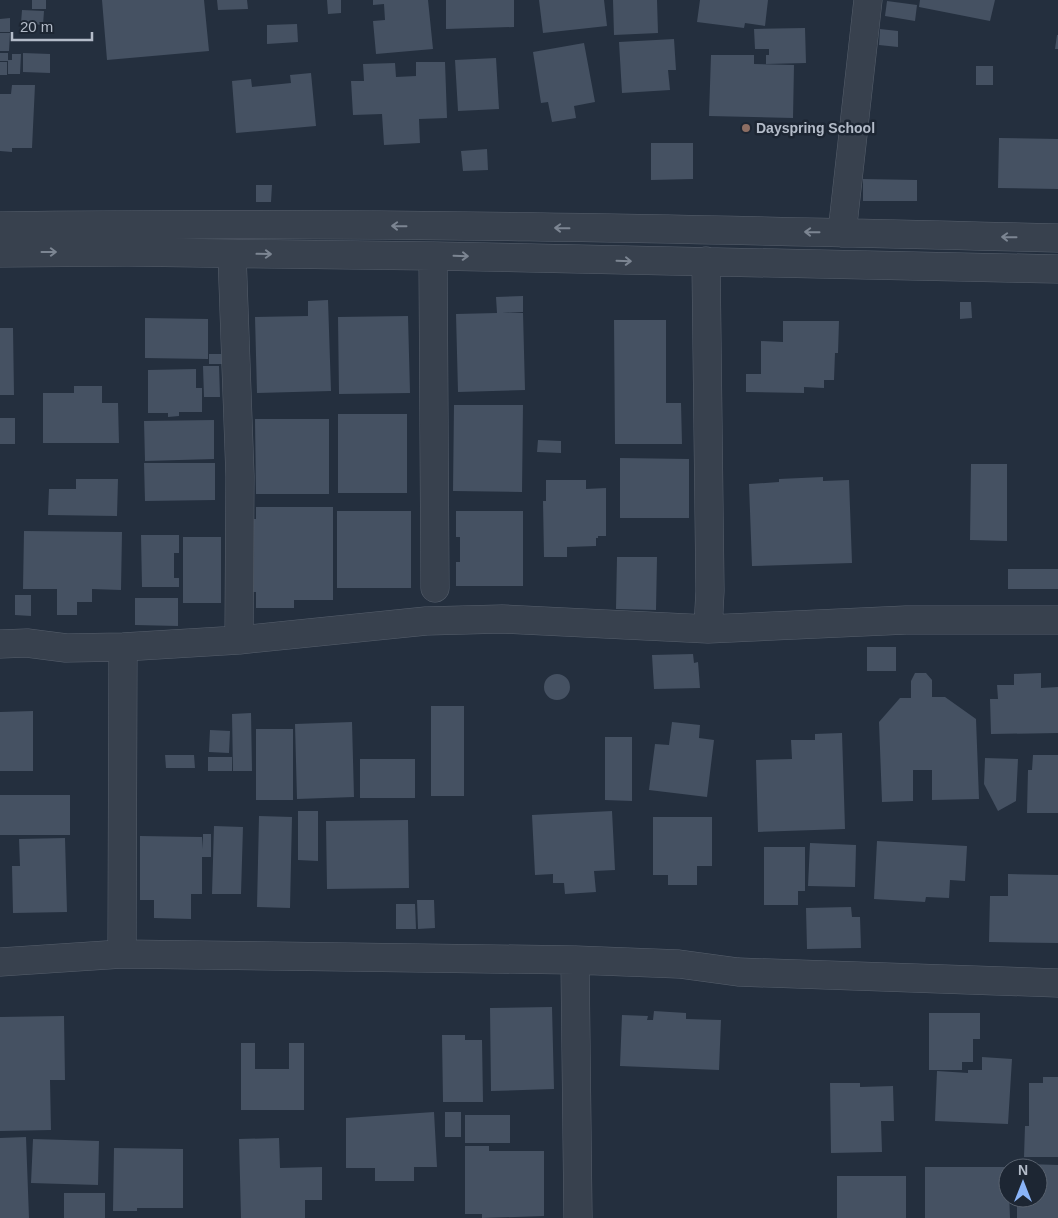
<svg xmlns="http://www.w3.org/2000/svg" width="1058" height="1218" font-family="Arial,sans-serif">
<rect width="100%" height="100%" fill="#242f3e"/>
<path fill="#455162" d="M32 0H46V9H32Z
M102 0H204L209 51 107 60Z
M217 0H247L248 9 218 10Z
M327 0H341V13L328 14Z
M373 0H428L433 49 376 54 373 21 385 20 384 4 373 5Z
M446 0H514V27L446 29Z
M539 0H604L607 26 543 33Z
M613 0H657L658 33 614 35Z
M700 0H768L765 26 745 23 744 28 697 22Z
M920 0H995L990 21 919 7Z
M887 1 917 5 915 21 885 16Z
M22 10 44 11 43 25 21 23Z
M10 18V32H0V19Z
M297 24 298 42 267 44V25Z
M805 28 806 63 766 64V55H769V49H755L754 29Z
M880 29 898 31V47L879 45Z
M0 33H10L9 51H0Z
M1057 35H1058V49H1055Z
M674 39 676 70H668L670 90 622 93 619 42Z
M584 43 595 102 574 106 576 118 552 122 548 102 541 103 533 52Z
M0 53H8V61H0Z
M23 53 50 54V73L23 72Z
M12 54H21L20 74H8V60H12Z
M711 55H754V64L794 65 793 118 709 116Z
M496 58 499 109 458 111 455 60Z
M0 62H7V75H0Z
M416 62H445L447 118 419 119 420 143 384 145 382 114 353 115 351 81H364L363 64 395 63 396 77 416 76Z
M976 66H993V85H976Z
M311 73 316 126 236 133 232 81 251 79 252 87 291 83 290 75Z
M12 85H35L32 148H12V152L0 151V94H11Z
M999 138 1058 139V189L998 188Z
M651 143H693V179L651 180Z
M487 149 488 170 463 171 461 151Z
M863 179 917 180V201H863Z
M256 185H272L271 202H256Z
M523 296V312H502L523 313 525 390 458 392 456 314 497 313 496 297Z
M328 300 331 391 257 393 255 317 308 316V301Z
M960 302H971L972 318 960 319Z
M408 316 410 393 339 394 338 317Z
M145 318 208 319V359L145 358Z
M614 320H666V403H681L682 444H615Z
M783 321H839L838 353H835L834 380H824V388L804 387V393L746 392V374H761V341L783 342Z
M0 328H13L14 395H0Z
M209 354H224L223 364H209Z
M203 366H219L220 397H204Z
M196 369V388H202V412H179V416L168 417V413H148V370Z
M74 386H102V403H118L119 443H43V393H74Z
M454 405H523L522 492 453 491Z
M338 414H407V493H338Z
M0 418H15V444H0Z
M255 419H329V494H256Z
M214 420V459L145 461 144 421Z
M538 440 561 441V453L537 452Z
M620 458 689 459V518H620Z
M144 463H215V500L145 501Z
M971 464H1007V541L970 540Z
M823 477V481L849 480 852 563 752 566 749 484 779 482V479Z
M76 479H118L117 516 48 515 49 489H76Z
M546 480H586V489L606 488V536H598V538H596V546L567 547V557H544L543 501H546Z
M256 507H333V600H294V608H256V592H250V519H256Z
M337 511H411V588H337Z
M456 511H523V586H456V562H460V537H456Z
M24 531 122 532 121 590 92 589V602H77V615H57V589H23Z
M141 535H179V553H174V578H179V587H142Z
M183 537H221V603H183Z
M617 557H657L656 610 616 609Z
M1008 569H1058V589H1008Z
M15 595H31V616L15 615Z
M135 598H178V626L135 625Z
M867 647H896V671H867Z
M693 654 694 663 698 662 700 688 654 689 652 655Z
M915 673H926L932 680V697H945L976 719 979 799 932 800V770H913V801L882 802 879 722 900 698H911V681Z
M1041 673V688L1058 687V733L991 734 990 699H998L997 685H1014V674Z
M544 687a13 13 0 1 1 26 0a13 13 0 1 1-26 0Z
M431 706H464V796H431Z
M33 711V771H0V712Z
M251 713 252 771H233L232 714Z
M352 722 354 797 297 799 295 724Z
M672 722 700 725 699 738 714 740 707 797 649 790 655 744 669 745Z
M256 729H293V800H256Z
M210 730 230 731 229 753 209 752Z
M842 733 845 829 758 832 756 760 792 759 791 740H815V734Z
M605 737H632V801L605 800Z
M165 755H194L195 768H166Z
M1033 755H1058V813H1027L1028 770H1032Z
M208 757H232V771H208Z
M985 758 1018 759 1016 801 998 811 984 784Z
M360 759H415V798H360Z
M0 795H70V835H0Z
M298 811H318V861L298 860Z
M612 811 615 870 594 871 596 892 565 894 564 883H553V874L535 875 532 815Z
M259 816 292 817 290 908 257 907Z
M653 817H712V866H697V885H668V875H653Z
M408 820 409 888 327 889 326 821Z
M214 826 243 827 241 894H212Z
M203 834H211V857H202V894H191V919L154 918V900H140V836L202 837 203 849Z
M65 838 67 912 13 913 12 866H20L19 839Z
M877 841 967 846 965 881 950 880 949 898 926 897 925 902 874 899Z
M810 843 856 845 855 887 808 886Z
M764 847H805V891H798V905H764Z
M1008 874 1058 875V943L989 942 990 896H1008Z
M417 900H434L435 928 418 929Z
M396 904H415L416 929H396Z
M851 907 852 917H860L861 948 807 949 806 908Z
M552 1007 554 1089 491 1091 490 1008Z
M654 1011 686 1013V1019L721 1020 719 1070 620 1066 622 1015 648 1016 647 1020H653Z
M929 1013H980V1039H973V1062H962V1070H929Z
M64 1016 65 1080H50L51 1130 0 1131V1017Z
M442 1035H465V1040H482L483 1102H443Z
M241 1043H255V1069H289V1043H304V1110H241Z
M982 1057 1012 1059 1008 1124 935 1121 937 1071 968 1073V1070H982Z
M1043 1077H1058V1157H1024L1025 1126H1029V1083H1043Z
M830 1083H860V1087L893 1086 894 1121H881L882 1152 831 1153Z
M434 1112 437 1167H414V1181H375V1168H346V1118Z
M445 1112H461V1137H445Z
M465 1115H510V1143H465Z
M26 1137 29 1218H0V1138Z
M279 1138 280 1168 322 1167V1200H305V1218H241L239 1139Z
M33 1139 99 1141 98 1185 31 1183Z
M465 1146H489V1151H544V1216L482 1218V1214H465Z
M114 1148 183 1149V1208H137V1211H113Z
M1028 1164 1058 1165V1218H1017V1198H1038V1168H1028Z
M925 1167H1008L1010 1218H925Z
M837 1176H906V1218H837Z
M64 1193H105V1218H64Z"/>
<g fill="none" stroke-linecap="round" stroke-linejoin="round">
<g stroke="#565f6c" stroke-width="29">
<path id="minor" d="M0 226C353 221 706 229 1058 238
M842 233 868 0
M0 253 127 252 433 256 1058 269
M232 254 240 476 239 640
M433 256 435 588
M706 261 710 591 708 629
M0 644 27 643 66 648 123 647 239 640 426 621 502 619 708 629 906 620H1058
M122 954 123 647
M575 960 578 1218
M0 962 122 954 575 960 679 964 738 972 1058 983"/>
</g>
<use href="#minor" stroke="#38414e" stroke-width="28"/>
</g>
<defs><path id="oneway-shaft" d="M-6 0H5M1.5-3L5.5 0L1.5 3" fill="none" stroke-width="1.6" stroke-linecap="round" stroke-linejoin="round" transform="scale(1.25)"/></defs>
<g stroke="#7c8592">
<use href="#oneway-shaft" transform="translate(399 226) rotate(-179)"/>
<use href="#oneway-shaft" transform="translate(562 228) rotate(-179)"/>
<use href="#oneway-shaft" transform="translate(812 232) rotate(-179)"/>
<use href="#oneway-shaft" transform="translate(1009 237) rotate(-179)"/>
<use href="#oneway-shaft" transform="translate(49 252)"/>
<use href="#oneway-shaft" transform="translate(264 254) rotate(1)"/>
<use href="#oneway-shaft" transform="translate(461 256) rotate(2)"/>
<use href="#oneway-shaft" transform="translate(624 261) rotate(2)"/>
</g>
<circle fill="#8d6e63" stroke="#1d2633" stroke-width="2" cx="746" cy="128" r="5"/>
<g text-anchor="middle" stroke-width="5" stroke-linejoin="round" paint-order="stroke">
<g font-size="14" font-weight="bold" fill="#b4bcc9" stroke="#1d2633" text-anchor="start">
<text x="756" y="133">Dayspring School</text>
</g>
</g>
<g transform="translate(1023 1183)"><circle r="24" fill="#1d2633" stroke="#59626f"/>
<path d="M0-4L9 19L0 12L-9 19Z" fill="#8ab4f8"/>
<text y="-8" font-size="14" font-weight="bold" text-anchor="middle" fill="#b4bcc9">N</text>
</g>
<path d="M12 32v8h80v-8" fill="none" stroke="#b4bcc9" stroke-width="2.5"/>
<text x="20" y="32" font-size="15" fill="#b4bcc9" stroke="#1d2633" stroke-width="4" paint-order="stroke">20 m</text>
</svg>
